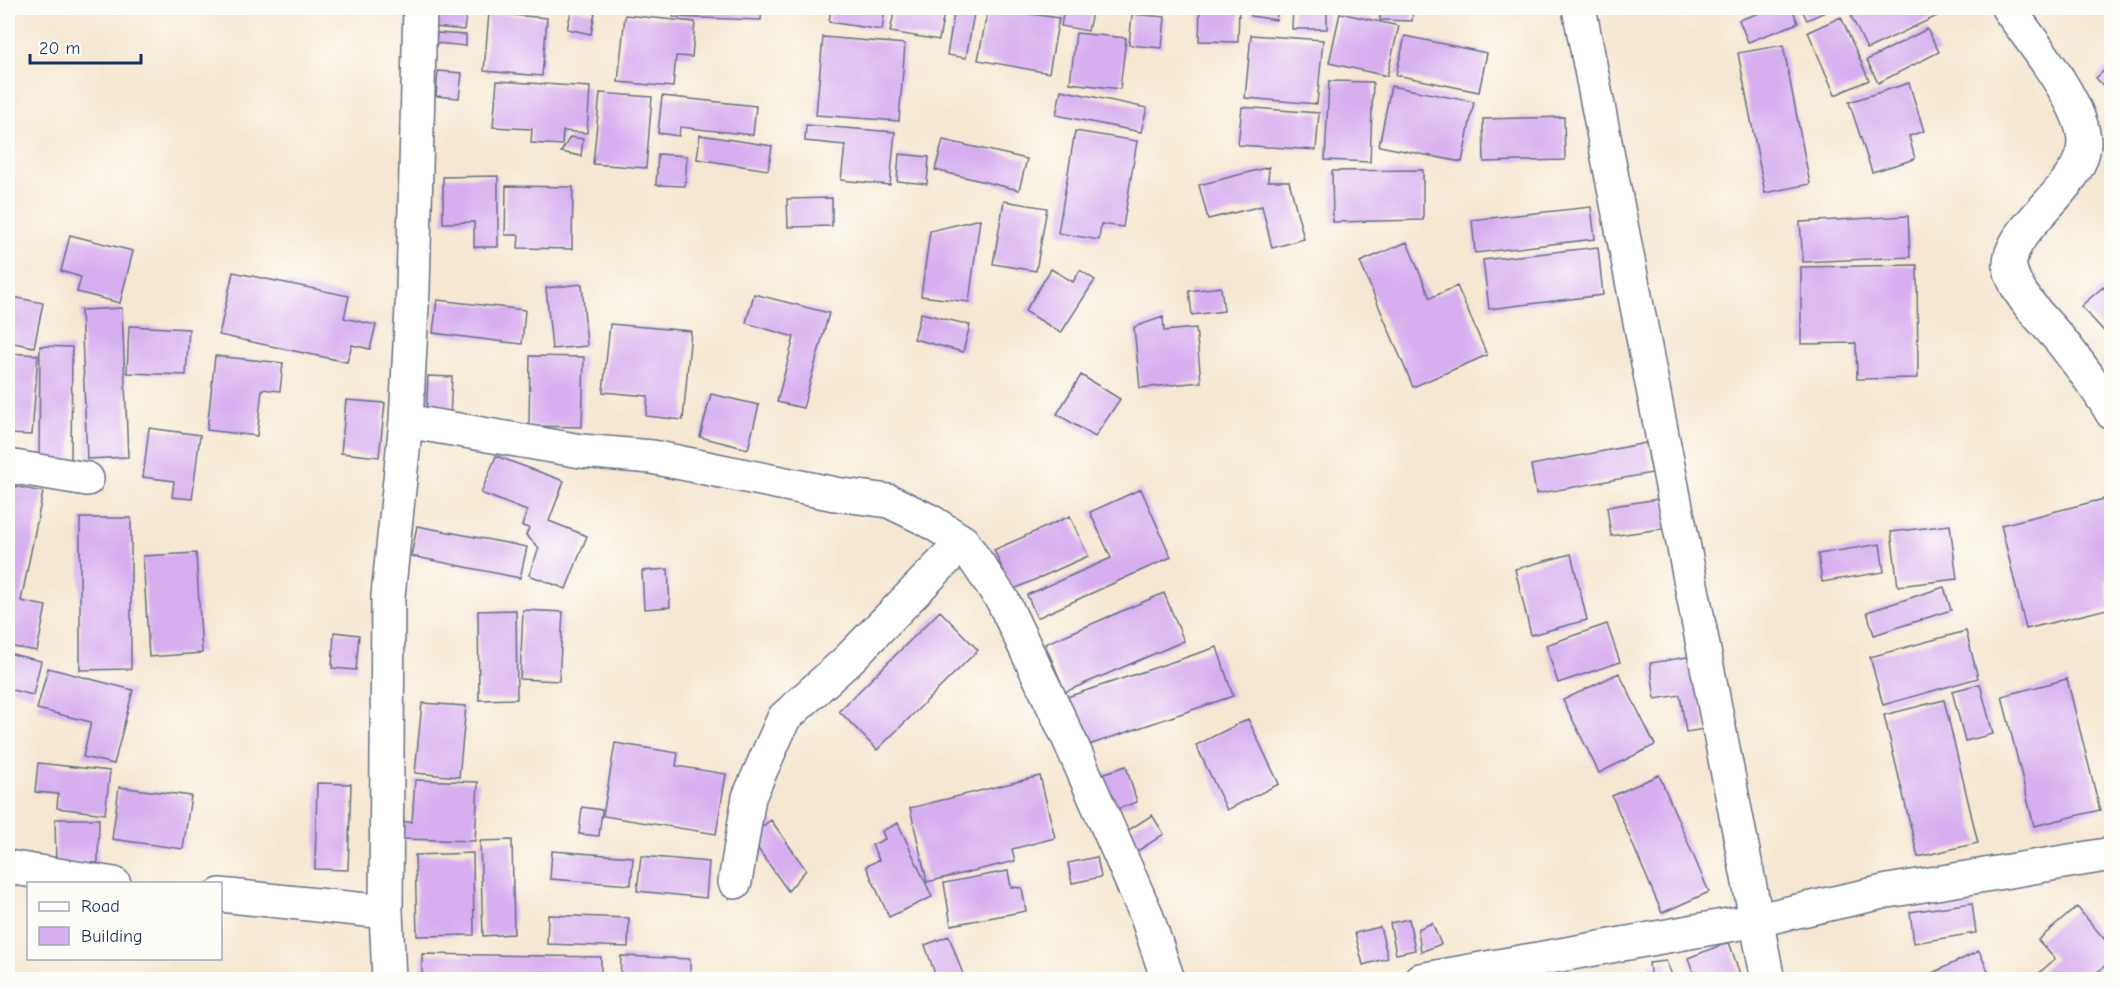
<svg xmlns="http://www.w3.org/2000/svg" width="2119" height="987" font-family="'Comic Neue',sans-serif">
<rect width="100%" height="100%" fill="#fdfcf7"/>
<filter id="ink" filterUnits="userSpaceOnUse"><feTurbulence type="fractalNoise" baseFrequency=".0167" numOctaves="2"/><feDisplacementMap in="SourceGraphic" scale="12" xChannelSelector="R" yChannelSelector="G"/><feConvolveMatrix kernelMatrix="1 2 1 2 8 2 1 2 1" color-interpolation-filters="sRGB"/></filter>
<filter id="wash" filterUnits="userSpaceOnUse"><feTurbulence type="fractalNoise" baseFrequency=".008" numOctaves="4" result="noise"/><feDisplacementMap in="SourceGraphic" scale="24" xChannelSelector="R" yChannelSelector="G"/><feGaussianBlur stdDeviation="1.35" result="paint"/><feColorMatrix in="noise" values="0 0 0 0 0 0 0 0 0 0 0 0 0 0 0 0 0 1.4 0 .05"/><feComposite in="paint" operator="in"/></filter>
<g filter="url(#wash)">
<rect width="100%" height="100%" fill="#f5e7d1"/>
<g id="blocks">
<path fill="#d7aef0" d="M438 8H467L464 30 435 27Z
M572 8 595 13 591 34 567 29Z
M648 8H666V10H648Z
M673 8H762L761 20 673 17Z
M831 8H885L882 30 829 22Z
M895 8H945L939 40 890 32Z
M955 8H975L966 58 947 55Z
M988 8 1059 18 1049 73 978 60Z
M1064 8H1093L1088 31 1061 26Z
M1129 8H1156V11Z
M1200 8H1239L1238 42 1199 41Z
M1252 8H1278L1276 20 1251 16Z
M1293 8H1327V29H1292Z
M1380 8H1413L1412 21 1380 20Z
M1774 8H1792L1798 23 1748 42 1739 20Z
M1801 8H1834L1807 20Z
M1870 8H1949L1950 10 1867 49 1851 16Z
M489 13 547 18 542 76 484 71Z
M1340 13 1399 26 1387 76 1329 63Z
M1132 14 1165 17 1162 48 1129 45Z
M625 15 695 22 692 57 676 56 673 87 618 82Z
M1841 17 1869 80 1835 95 1808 32Z
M1927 29 1939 52 1878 83 1867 60Z
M437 33 466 35V46L436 43Z
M1076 33 1126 38 1120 89 1070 83Z
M1251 35 1323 40 1317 104 1245 98Z
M1405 36 1487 53 1479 92 1396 75Z
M823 37 905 44 899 121 816 115Z
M1783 45 1810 184 1765 193 1738 53Z
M2112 63V95L2096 78Z
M438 71 462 73 459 98 436 96Z
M497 81 590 87 587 133 563 131 562 145 531 143 532 129 493 127Z
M1329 81 1373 82 1370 162 1325 160Z
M1909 83 1924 131 1909 136 1915 159 1872 172 1849 102Z
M1391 86 1474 102 1462 162 1379 146Z
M1061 90 1147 108 1141 132 1056 115Z
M600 93 652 97 646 168 593 164Z
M662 96 756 106 753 135 680 127 679 136 658 133Z
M1242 107 1319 113 1316 150 1238 145Z
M1564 117 1565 160 1484 162 1483 119Z
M806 125 895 132 890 185 841 180 845 145 805 141Z
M1075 131 1137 141 1123 227 1101 224 1099 240 1058 233Z
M700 135 772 146 768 170 697 159Z
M570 137 583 139 581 156 561 152Z
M943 140 1027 159 1019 190 935 170Z
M658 154 687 156 685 186 656 185Z
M899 154 929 157 927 184 897 181Z
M1269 167 1268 181H1289L1304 239 1272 248 1262 206 1208 219 1199 185Z
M1423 170V220L1333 222 1332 171Z
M498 176V247H474V222L443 223V177Z
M506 186 573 187 572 249 518 248 519 235H505Z
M832 198V226L788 227 787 199Z
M1004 201 1047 208 1036 271 993 264Z
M1591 207 1595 239 1475 253 1472 220Z
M1908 216 1910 257 1803 262 1800 222Z
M980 219 969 302 921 296 930 231Z
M70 235 133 251 120 303 77 292 81 277 61 271Z
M1407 242 1430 298 1457 286 1487 355 1413 387 1360 262Z
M1598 247 1603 295 1489 309 1483 260Z
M1917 265 1918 378 1857 379 1856 343 1801 344V267Z
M1051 269 1073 282 1080 270 1095 280 1061 333 1025 311Z
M233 272 349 296 344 318 376 325 370 349 352 345 347 362 219 335Z
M582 284 587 346 552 349 546 288Z
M1221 287 1224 311 1192 315 1189 291Z
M2103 287 2112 297V340L2081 306Z
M754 294 829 313 803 408 777 402 794 337 746 323Z
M8 296 43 303 34 347 8 342Z
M437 300 525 310 522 344 433 333Z
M122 308 128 457 87 459 81 310Z
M921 313 970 325 963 352 914 339Z
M1163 317 1164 331 1196 328 1201 382 1140 388 1134 327Z
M610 324 691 331 683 420 646 416 648 396 603 392Z
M129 326 189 329 186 375 127 373Z
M40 346 72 347 71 461H39Z
M8 353 38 355 32 435 8 434Z
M215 356 283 363 280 391 262 389 257 436 207 430Z
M530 356 584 357 582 427 529 426Z
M1081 375 1120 399 1095 437 1057 414Z
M428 376 452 377 450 418 426 417Z
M711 394 759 405 748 449 700 437Z
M346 400 385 403 379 457 341 453Z
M149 428 200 435 192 499 172 497 174 481 143 477Z
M1646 443 1652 473 1536 494 1531 465Z
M496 456 564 481 549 521 587 536 566 589 529 575 539 548 526 535 529 528 522 526 527 511 481 493Z
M8 485 43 492 21 601 46 606 37 651 8 646Z
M1141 489 1171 557 1037 618 1027 595 1111 558 1090 512Z
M1664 498 1668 528 1611 536 1607 507Z
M2108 498 2112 511V579L2105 581 2111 608 2026 629 2001 525Z
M1070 516 1088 556 1012 590 994 550Z
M80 518H131V669L80 670Z
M1950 525 1957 579 1898 586 1891 532Z
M417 526 527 547 520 578 411 556Z
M1880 544 1884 572 1822 582 1818 554Z
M196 553 202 653 149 657 143 556Z
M1571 554 1587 620 1531 635 1515 569Z
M668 569 670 607 644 609 642 571Z
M1944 587 1951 610 1874 635 1867 612Z
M1164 593 1184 641 1065 692 1045 644Z
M516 610 517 699 479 700 478 611Z
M523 610 563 612 559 681 520 679Z
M940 611 978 650 877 750 839 711Z
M1607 624 1620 662 1558 683 1546 645Z
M1966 631 1978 678 1883 705 1870 657Z
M334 632 359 635 356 670 332 668Z
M1217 647 1233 696 1080 748 1064 698Z
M8 653 41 661 33 695 8 689Z
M1693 656 1705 729 1686 732 1680 695 1655 699 1650 663Z
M48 668 133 690 114 764 83 757 91 722 37 709Z
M1619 673 1655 745 1599 773 1563 700Z
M2067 679 2100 810 2034 826 2002 696Z
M1980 684 1993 734 1965 741 1952 691Z
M1944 700 1978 843 1918 857 1884 715Z
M422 703 466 706 459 777 415 773Z
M1248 719 1279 784 1227 810 1196 745Z
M615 743 678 753 676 766 726 774 716 834 603 816Z
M38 763 110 771 105 814 57 808 58 794 35 792Z
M1126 766 1137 802 1114 810 1102 774Z
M1659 775 1709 892 1662 913 1612 796Z
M1040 776 1055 838 1012 849 1015 861 927 882 910 808Z
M415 780 478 782 475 841 401 839 402 822H412Z
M317 783 351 784 348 870 315 869Z
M119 787 191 796 183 849 112 839Z
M582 807 602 810 599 836 579 834Z
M1152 815 1164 834 1133 854 1121 835Z
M55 819H99L98 863H56Z
M771 820 806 870 788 891 749 836Z
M898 823 932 897 889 917 866 866 879 860 872 845 885 839 882 831Z
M512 840 514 934 483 936 480 841Z
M552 851 633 857 631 885 550 879Z
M473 853 474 935 417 936 415 855Z
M641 856 709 862 706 898 637 891Z
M1097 857 1101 877 1072 883 1068 863Z
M1008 871 1011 887 1022 888 1026 911 951 925 944 883Z
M1972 903 1976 933 1914 943 1910 912Z
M2077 907 2112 948V960L2088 980H2031L2055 959 2038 940Z
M548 915 629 918 628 947 547 944Z
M1409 919 1415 950 1396 954 1390 923Z
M1432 923 1441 944 1421 952 1418 929Z
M1380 927 1388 958 1363 965 1355 933Z
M949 936 965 980H937L925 945Z
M1729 942 1742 980H1696L1688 958Z
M1979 951 1992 980H1925L1924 977Z
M422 954 601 957V980H422Z
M621 956 690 959V980H620Z
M1666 961 1674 980H1651L1649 963Z"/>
</g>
</g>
<g filter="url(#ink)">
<use href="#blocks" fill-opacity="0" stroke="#676f86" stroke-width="1.5"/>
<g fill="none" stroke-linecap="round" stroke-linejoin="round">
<g stroke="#676f86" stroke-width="36">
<path id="street" d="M1579 8 1768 980
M2008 8C2030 39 2083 104 2084 141 2085 189 1999 232 2011 272 2019 299 2045 321 2062 342 2079 364 2098 388 2112 413
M406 421 581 451 652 457 835 494 889 501 930 521 963 542 1003 601 1069 739 1146 914 1168 980
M8 466 87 479
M8 867 114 884
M735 882 749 797 784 718 848 660 963 542
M220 895 386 912
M389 980 386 912 388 596 406 421 413 288 420 8
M1420 980 1757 920 1888 891 2112 854"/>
</g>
<use href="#street" stroke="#fff" stroke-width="33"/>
</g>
</g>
<rect width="2119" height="987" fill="none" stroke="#fdfcf7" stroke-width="30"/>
<rect x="27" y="882" width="195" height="78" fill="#fdfcf7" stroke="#a3aaba" stroke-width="1.5"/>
<rect x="39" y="902" width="30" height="9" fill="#ffffff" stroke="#a3aaba" stroke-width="1.5"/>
<text x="81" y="912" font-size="18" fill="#1b2f5e">Road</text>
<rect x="39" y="927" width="30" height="18" fill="#d7aef0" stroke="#a3aaba" stroke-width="1.5"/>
<text x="81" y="942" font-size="18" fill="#1b2f5e">Building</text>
<path d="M30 54v9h111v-9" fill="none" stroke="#1b2f5e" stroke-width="3"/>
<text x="39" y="54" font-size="18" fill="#1b2f5e" stroke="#fdfcf7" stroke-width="4.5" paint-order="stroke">20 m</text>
</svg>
